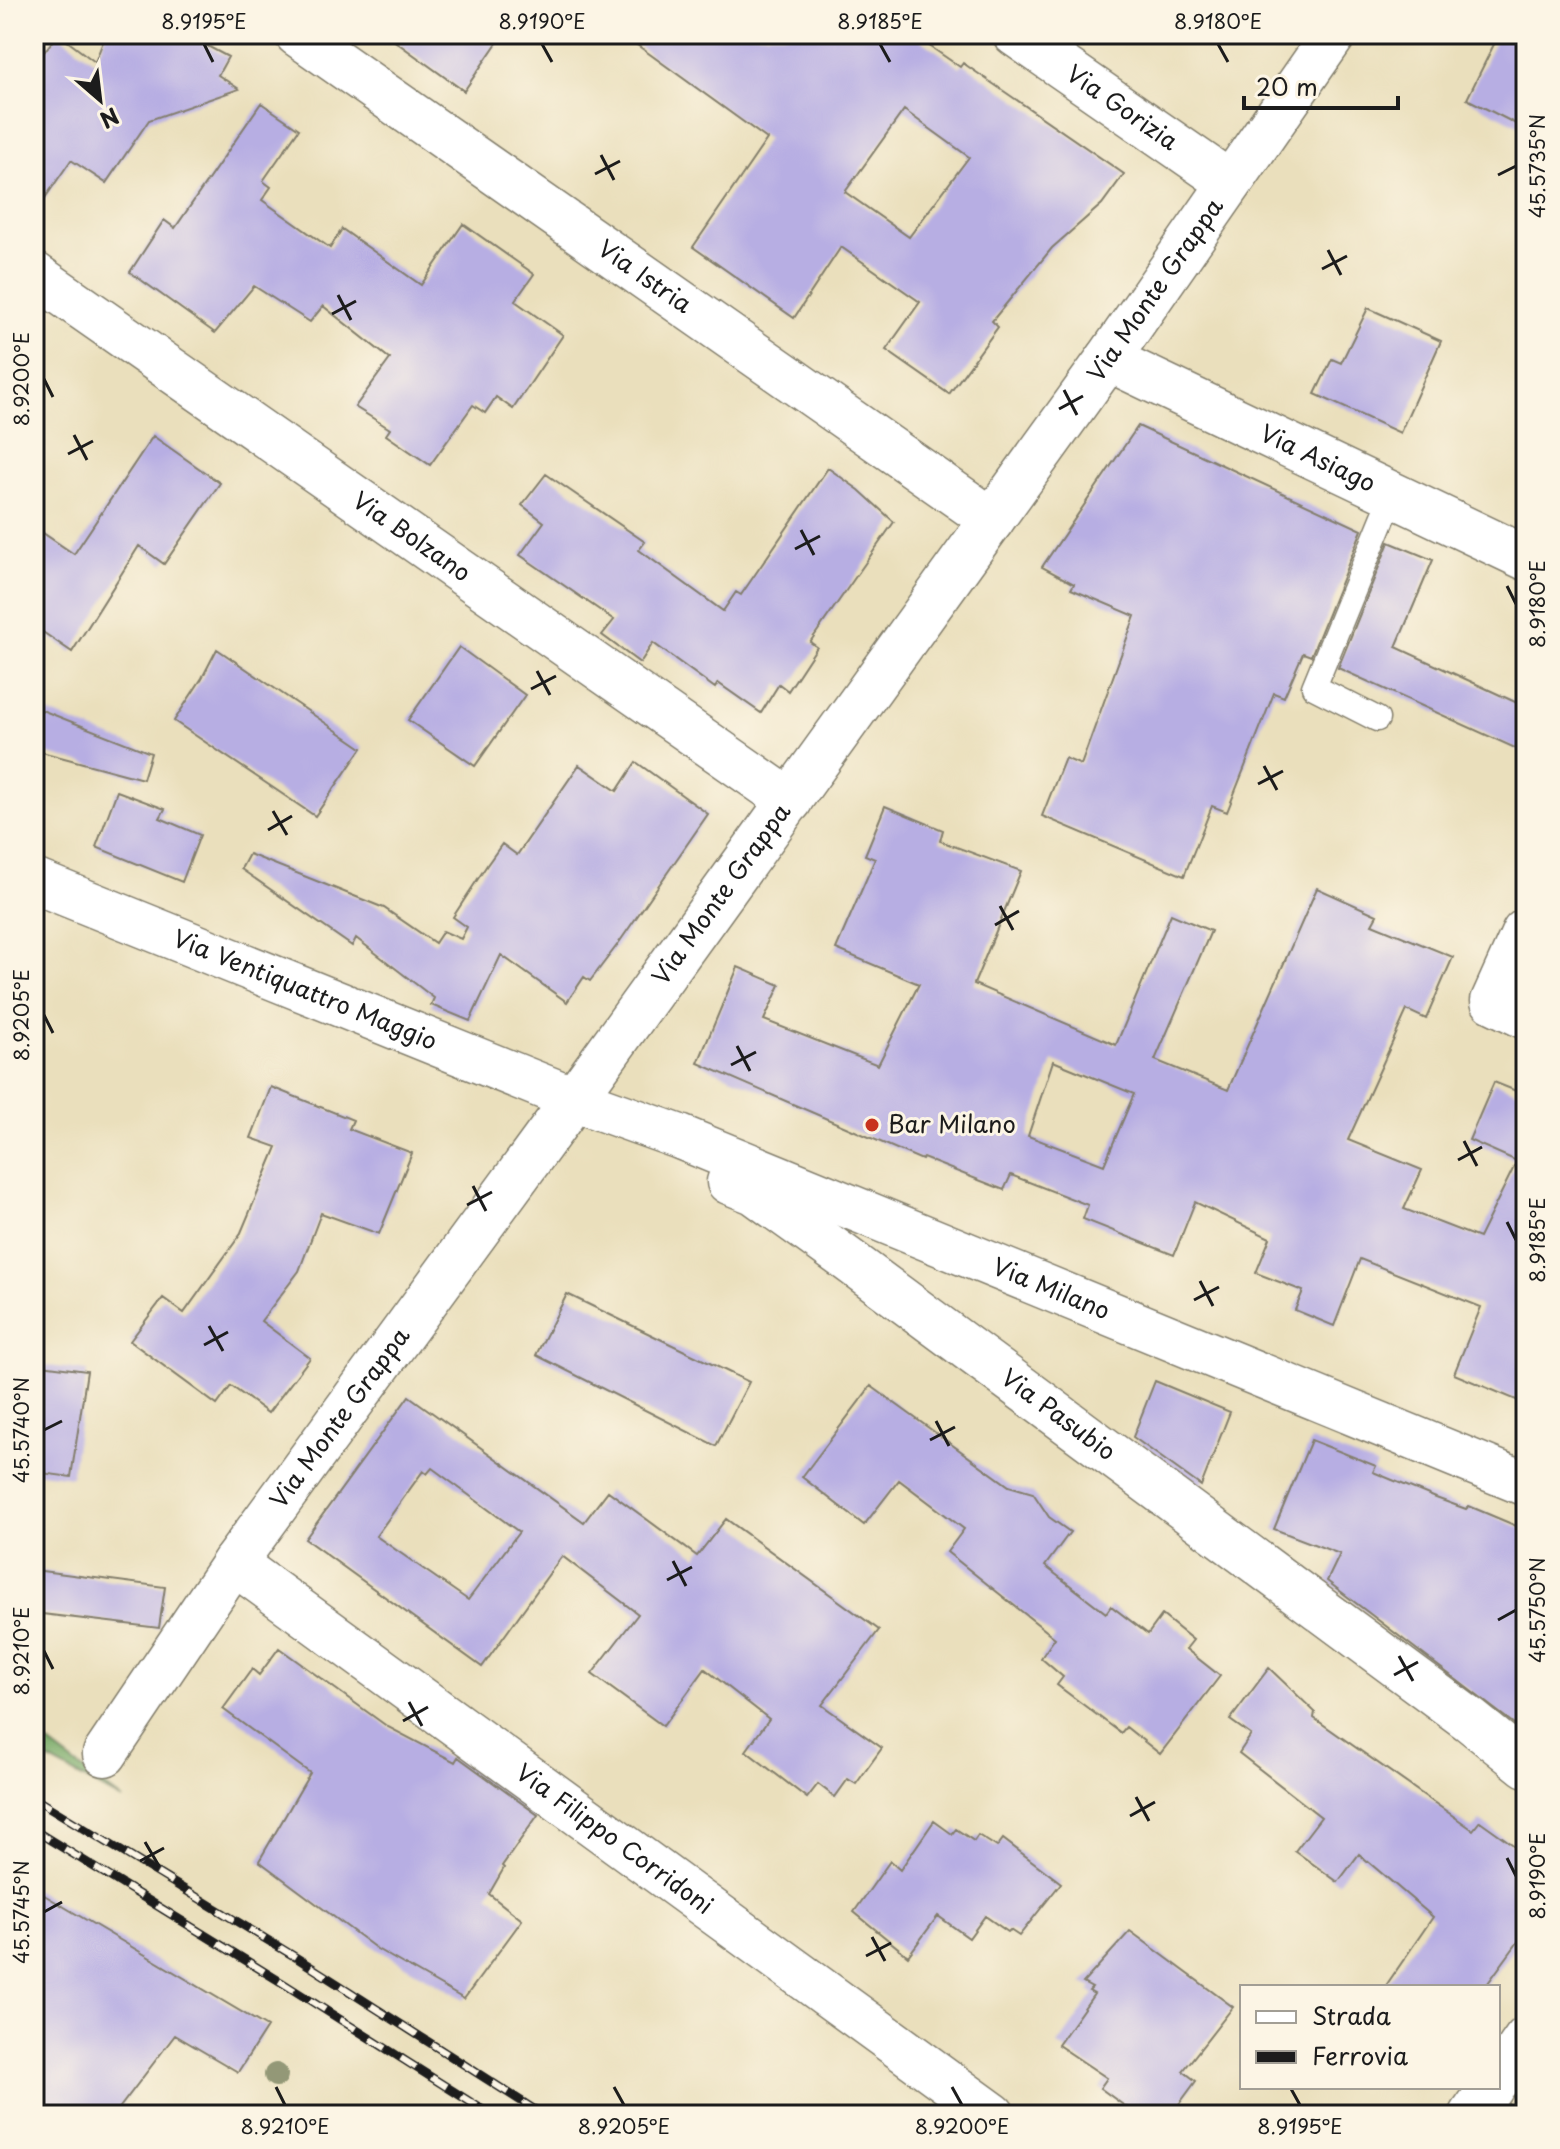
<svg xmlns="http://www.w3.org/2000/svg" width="1560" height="2149" font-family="'Playpen Sans',sans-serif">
<rect width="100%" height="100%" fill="#fcf5e5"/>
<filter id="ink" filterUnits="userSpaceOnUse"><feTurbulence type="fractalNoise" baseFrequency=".0125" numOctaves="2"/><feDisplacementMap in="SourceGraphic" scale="16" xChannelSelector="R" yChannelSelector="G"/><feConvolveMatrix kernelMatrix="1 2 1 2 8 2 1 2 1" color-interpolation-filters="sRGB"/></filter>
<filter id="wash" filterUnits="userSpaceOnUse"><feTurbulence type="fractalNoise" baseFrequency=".006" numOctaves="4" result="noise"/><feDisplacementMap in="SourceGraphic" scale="32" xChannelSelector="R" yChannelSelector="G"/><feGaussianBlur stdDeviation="1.8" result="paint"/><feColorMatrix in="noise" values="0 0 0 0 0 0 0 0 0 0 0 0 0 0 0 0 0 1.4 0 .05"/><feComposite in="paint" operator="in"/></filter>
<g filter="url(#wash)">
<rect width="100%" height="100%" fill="#eadfbc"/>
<path fill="#74a864" stroke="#486240" stroke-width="2" d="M34 1733 123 1800 34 1752Z"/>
<g id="blocks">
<path fill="#b7aee3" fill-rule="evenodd" d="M58 34 95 62 106 34H185L228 57 218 75 239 89 149 120 106 183 71 160 34 214V65Z
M385 34H503L464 91Z
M622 34H912L960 67 963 63 1124 174 1102 204 1052 248 992 321 998 327 949 394 886 350 920 302 841 247 794 318 693 247 767 139ZM904 110 969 157 909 237 845 192Z
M1499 34H1526V129L1467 99Z
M261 103 299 129 263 181 271 187 262 200 330 248 342 229 421 285 463 224 534 274 515 301 563 335 513 409 496 397 485 413 473 405 430 465 386 435 390 429 355 407 390 359 323 306 310 322 254 286 215 333 130 272 164 220 175 228Z
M1368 308 1441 341 1400 433 1315 394 1332 359 1341 363Z
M1138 426 1362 530 1311 656 1303 653 1284 697 1274 693 1227 812 1212 806 1184 876 1042 816 1065 758 1081 765 1135 616 1071 589 1074 584 1042 567Z
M153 436 220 483 164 564 139 546 72 652 34 626V527L74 554Z
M828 468 859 490 894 522 810 642 817 647 788 691 779 684 761 713 718 683 715 688 653 643 640 663 602 635 614 620 520 555 544 522 522 505 546 474 645 542 639 550 723 611 736 592 741 595Z
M1389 542 1433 560 1396 647 1526 707V753L1338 668Z
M459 647 525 695 475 766 408 720Z
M217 649 362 748 315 816 174 721 202 678Z
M34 707 151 753 143 779 34 750Z
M636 762 708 814 618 944 590 981 584 977 567 1002 501 955 470 1021 431 1005 434 998 356 938 352 946 241 869 249 854 384 908 435 943 443 931 461 939 467 927 453 917 487 865 502 844 517 855 579 765 617 791Z
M117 791 165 809 160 818 200 835 182 882 96 847Z
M885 806 943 830 940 841 1021 871 974 984 1116 1045 1171 914 1211 931 1155 1060 1228 1090 1317 888 1377 915 1372 924 1453 957 1426 1019 1407 1010 1348 1140 1422 1170 1404 1209 1479 1238 1517 1161 1469 1140 1494 1082 1526 1095V1404L1454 1374 1481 1307 1360 1259 1334 1326 1295 1310 1303 1291 1256 1273 1270 1238 1195 1202 1174 1255 1083 1219 1088 1205 1011 1175 1004 1190 923 1158 922 1160 698 1063 738 967 780 985 764 1020 878 1065 919 984 836 949 875 859 865 855ZM1053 1061 1134 1094 1104 1165 1028 1136Z
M271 1087 353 1120 349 1129 412 1153 379 1234 321 1213 299 1271 261 1321 310 1358 268 1413 231 1386 217 1405 130 1341 163 1298 184 1313 240 1235 277 1147 251 1138Z
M567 1294 749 1382 716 1446 536 1355Z
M34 1364 87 1371 71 1477 34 1472Z
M1155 1381 1230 1412 1201 1486 1133 1437Z
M871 1386 1009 1486 1033 1493 1049 1517 1070 1532 1045 1566 1106 1613 1111 1606 1148 1634 1162 1615 1193 1640 1186 1649 1220 1676 1160 1754 1126 1727 1121 1733 1057 1685 1063 1677 1041 1658 1055 1638 947 1552 964 1529 899 1480 864 1525 802 1477Z
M409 1396 584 1522 608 1491 697 1556 726 1519 879 1630 822 1705 882 1748 856 1784 848 1779 835 1797 818 1784 807 1798 746 1751 769 1719 705 1669 663 1726 592 1674 638 1614 562 1556 482 1667 305 1539ZM432 1468 519 1532 468 1600 376 1536 423 1471 427 1474Z
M1311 1440 1376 1466 1373 1472 1436 1498 1466 1509 1469 1506 1526 1530V1733L1327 1581 1340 1554 1274 1529Z
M34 1570 165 1587 159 1628 34 1613Z
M279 1648 388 1727 455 1762 458 1757 538 1815 502 1866 504 1868 489 1894 522 1920 464 1999 377 1949 259 1861 310 1773 223 1709 252 1669 259 1675Z
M1269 1668 1315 1712 1314 1718 1473 1830 1480 1821 1526 1854V1931L1485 1987H1385L1433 1917 1359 1854 1338 1882 1295 1851 1321 1817 1239 1753 1251 1735 1230 1720Z
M934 1821 952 1834 956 1829 974 1841 978 1835 997 1847 1003 1839 1061 1883 1019 1936 1010 1930 1008 1932 985 1916 969 1938 938 1916 908 1956 854 1912 890 1861 900 1870Z
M34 1889 267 2027 238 2072 175 2035 114 2115H34Z
M1130 1931 1233 2007 1183 2071 1196 2081 1171 2115H1137L1100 2088 1107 2078 1058 2045 1094 1994 1089 1991 1092 1988 1083 1983Z"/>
</g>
</g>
<g filter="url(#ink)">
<use href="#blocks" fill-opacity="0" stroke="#837e6c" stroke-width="2"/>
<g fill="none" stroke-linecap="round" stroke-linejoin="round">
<g stroke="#837e6c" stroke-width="27">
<path id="service" d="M1377 719 1314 687 1393 494"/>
</g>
<g stroke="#837e6c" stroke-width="47">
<g id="minor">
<path id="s1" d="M297 34 992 520"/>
<path id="s2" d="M1015 34 1230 183"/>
<path id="s3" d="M34 274 790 801"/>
<path id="s4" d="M1108 359 1526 558"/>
<path id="s5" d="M34 881 574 1099 680 1137 1526 1484"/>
<path d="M1524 932 1493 1001 1526 1017"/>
<path id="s6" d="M729 1182 754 1192 847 1259 1470 1720 1526 1765"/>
<path id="s7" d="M234 1563 993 2115"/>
<path id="s8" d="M105 1754 234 1563 574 1099 1108 359 1334 34"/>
<path d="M1498 2079 1526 2039"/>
<path d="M1472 2115 1492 2087"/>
</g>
</g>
<use href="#service" stroke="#fff" stroke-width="24"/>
<use href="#minor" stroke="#fff" stroke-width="44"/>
<g stroke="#1c1c1c" stroke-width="9">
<path id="rail" d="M34 1798 297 1958 543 2115
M34 1830 281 1982 491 2115"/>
</g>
<use href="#rail" stroke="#fcf5e5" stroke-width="6" stroke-dasharray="18" stroke-linecap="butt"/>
</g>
<circle fill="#939877" cx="276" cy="2075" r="12"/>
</g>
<path fill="none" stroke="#1c1c1c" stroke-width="3" d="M204 44 213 62M542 44 552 62M880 44 890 62M1218 44 1228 62M601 155 614 180M595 174 620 161M1498 175 1516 166M1328 250 1341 275M1322 269 1347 256M338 295 351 320M332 314 356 301M44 379 53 397M1064 390 1077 415M1059 409 1083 396M74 435 87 460M68 454 93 441M801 530 814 555M795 549 820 536M1507 586 1516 604M537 671 550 695M531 689 556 676M1264 766 1277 790M1258 784 1283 771M273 811 287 835M268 830 292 816M1000 906 1013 930M995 925 1019 911M44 1015 53 1033M737 1046 750 1071M731 1065 756 1052M1464 1141 1477 1166M1458 1160 1482 1147M473 1186 486 1211M467 1205 492 1192M1507 1222 1516 1240M1200 1281 1213 1306M1194 1300 1219 1287M209 1326 223 1351M204 1345 228 1332M936 1421 949 1446M44 1430 62 1421M930 1440 955 1427M673 1561 686 1586M667 1580 692 1567M1498 1620 1516 1610M44 1651 53 1669M1399 1656 1413 1681M1394 1675 1418 1662M409 1702 422 1726M403 1721 428 1707M1136 1797 1149 1821M1130 1816 1155 1802M145 1842 159 1866M1507 1858 1516 1876M140 1861 164 1848M44 1912 62 1902M872 1937 885 1961M866 1956 891 1943M276 2087 285 2105M614 2087 624 2105M952 2087 962 2105M1290 2087 1300 2105"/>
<circle fill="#c8321e" stroke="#fcf5e5" stroke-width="3" cx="872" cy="1125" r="8"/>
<g text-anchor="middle" stroke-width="6" stroke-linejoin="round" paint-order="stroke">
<g font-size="24" fill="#1c1c1c" stroke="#fcf5e5">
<text dy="8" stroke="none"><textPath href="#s2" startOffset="130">Via Gorizia</textPath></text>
<text dy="8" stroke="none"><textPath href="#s1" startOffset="424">Via Istria</textPath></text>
<text dy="8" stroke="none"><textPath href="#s8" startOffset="1802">Via Monte Grappa</textPath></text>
<text dy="8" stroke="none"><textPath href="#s4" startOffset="232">Via Asiago</textPath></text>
<text dy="8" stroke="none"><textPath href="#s3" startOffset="460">Via Bolzano</textPath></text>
<text dy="8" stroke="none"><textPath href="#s8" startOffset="1058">Via Monte Grappa</textPath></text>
<text dy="8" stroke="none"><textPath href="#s5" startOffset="292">Via Ventiquattro Maggio</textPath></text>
<text dy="8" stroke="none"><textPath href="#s5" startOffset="1096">Via Milano</textPath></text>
<text dy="8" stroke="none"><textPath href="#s6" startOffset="404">Via Pasubio</textPath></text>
<text dy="8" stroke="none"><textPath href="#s8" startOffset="410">Via Monte Grappa</textPath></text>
<text dy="8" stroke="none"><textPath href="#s7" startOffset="470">Via Filippo Corridoni</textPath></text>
</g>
<g font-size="24" fill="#1c1c1c" stroke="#fcf5e5" text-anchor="start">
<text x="888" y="1133">Bar Milano</text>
</g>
</g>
<rect width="1560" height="2149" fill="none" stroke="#fcf5e5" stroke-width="88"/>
<rect x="1240" y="1985" width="260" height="104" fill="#fcf5e5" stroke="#a29e95" stroke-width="2"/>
<rect x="1256" y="2011" width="40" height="12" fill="#ffffff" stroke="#a29e95" stroke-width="2"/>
<text x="1312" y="2025" font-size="24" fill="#1c1c1c">Strada</text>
<rect x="1256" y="2051" width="40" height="12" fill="#1c1c1c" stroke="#a29e95" stroke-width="2"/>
<text x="1312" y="2065" font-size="24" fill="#1c1c1c">Ferrovia</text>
<g transform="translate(100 100) rotate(152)" stroke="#fcf5e5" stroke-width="6" paint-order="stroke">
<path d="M0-6L14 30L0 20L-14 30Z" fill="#1c1c1c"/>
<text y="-12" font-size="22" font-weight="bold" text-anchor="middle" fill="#1c1c1c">N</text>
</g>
<path d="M1244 96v12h154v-12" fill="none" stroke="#1c1c1c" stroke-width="4"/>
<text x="1256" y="96" font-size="24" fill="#1c1c1c" stroke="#fcf5e5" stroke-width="6" paint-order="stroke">20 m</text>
<rect x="44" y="44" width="1472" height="2061" fill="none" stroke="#1c1c1c" stroke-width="3"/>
<g font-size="20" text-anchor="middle" fill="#1c1c1c">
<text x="204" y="29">8.9195°E</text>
<text x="542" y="29">8.9190°E</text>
<text x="880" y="29">8.9185°E</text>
<text x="1218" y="29">8.9180°E</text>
<text transform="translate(1538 166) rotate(-90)" y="7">45.5735°N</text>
<text transform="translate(22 379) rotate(-90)" y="7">8.9200°E</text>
<text transform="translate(1538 604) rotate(-90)" y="7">8.9180°E</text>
<text transform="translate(22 1015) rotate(-90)" y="7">8.9205°E</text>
<text transform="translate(1538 1240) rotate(-90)" y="7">8.9185°E</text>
<text transform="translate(22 1430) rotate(-90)" y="7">45.5740°N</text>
<text transform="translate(1538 1610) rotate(-90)" y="7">45.5750°N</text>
<text transform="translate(22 1651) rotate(-90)" y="7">8.9210°E</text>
<text transform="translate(1538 1876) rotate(-90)" y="7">8.9190°E</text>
<text transform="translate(22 1912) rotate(-90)" y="7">45.5745°N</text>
<text x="285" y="2134">8.9210°E</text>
<text x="624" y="2134">8.9205°E</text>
<text x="962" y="2134">8.9200°E</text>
<text x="1300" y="2134">8.9195°E</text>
</g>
</svg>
